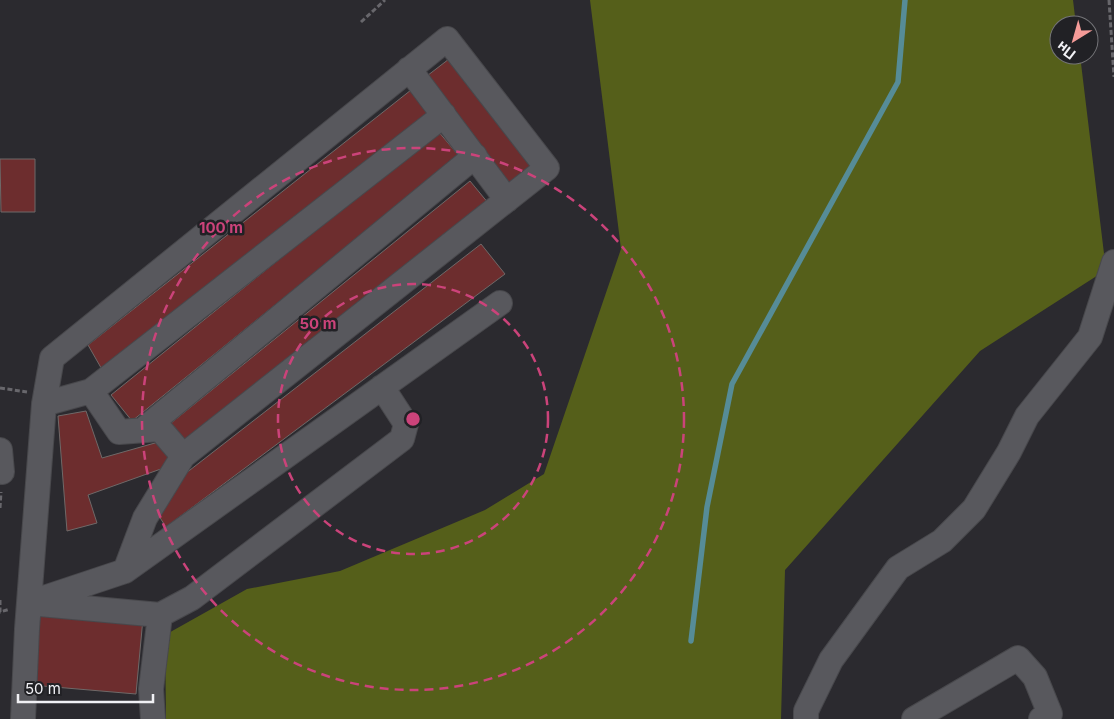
<svg xmlns="http://www.w3.org/2000/svg" width="1114" height="719" font-family="Inter,sans-serif">
<rect width="100%" height="100%" fill="#2b2a2f"/>
<path fill="#555f1a" d="M590 0H1073L1076 25H1059V55H1080L1106 270 980 351 785 570 781 719H166L165 635 247 589 340 571 485 510 544 474 621 249Z"/>
<g fill="none" stroke-linecap="round" stroke-linejoin="round">
<path stroke="#568c97" stroke-width="5.5" d="M691 641 707 507 732 384 898 82 905 0"/>
</g>
<path fill="#6d2d2e" stroke="#6f6968" d="M449 59 534 168 508 188 423 79Z
M411 90 430 115 104 373 88 345Z
M438 131 459 156 132 421 111 395Z
M0 159H35V212H1Z
M470 181 489 204 190 446 171 423Z
M481 244 505 274 166 527 157 513 181 477Z
M86 411 102 458 162 441 172 465 88 495 97 523 67 531 58 416Z
M39 608 143 618 136 694 31 685Z"/>
<g fill="none" stroke-linecap="round" stroke-linejoin="round">
<g stroke="#48484c" stroke-width="26">
<path id="minor" d="M409 69 507 200
M91 391 444 115
M144 429 475 156
M0 450 2 472
M183 456 145 518 125 571 500 303
M38 600 125 571
M29 603 160 615 192 598 402 439 406 424 382 387
M23 719 27 629 44 404 52 358 447 39 547 168 183 456 160 429 119 432 91 391 44 404
M153 719 151 689 160 615
M806 719V711L831 660 898 568 942 541 974 509 1009 452 1027 416 1090 337 1114 262
M914 719 1018 658 1035 677 1050 714 1041 719"/>
</g>
<path stroke="#68676c" stroke-width="3" stroke-dasharray="5 2.5" stroke-linecap="butt" d="M1109 0 1114 77
M361 22 385 0
M0 388 27 392
M0 508 1 492
M0 600V612L10 609"/>
<use href="#minor" stroke="#58585d" stroke-width="24"/>
</g>
<g fill="none" stroke="#cb437a" stroke-width="2.5" stroke-dasharray="9 6">
<circle cx="413" cy="419" r="135"/>
<circle cx="413" cy="419" r="271"/>
</g>
<circle cx="413" cy="419" r="8" fill="#cb437a" stroke="#212125" stroke-width="2.5"/>
<g font-size="15" text-anchor="middle" font-weight="bold" fill="#cb437a" stroke="#212125" stroke-width="5" stroke-linejoin="round" paint-order="stroke">
<text x="221" y="233">100 m</text>
<text x="318" y="329">50 m</text>
</g>
<g transform="translate(1074 40) rotate(217)"><circle r="24" fill="#212125" stroke="#747478"/>
<path d="M0-4L9 19L0 12L-9 19Z" fill="#f59b98"/>
<text y="-8" font-size="14" font-weight="bold" text-anchor="middle" fill="#f1f1f5">Пн</text>
</g>
<path d="M18 694v8h135v-8" fill="none" stroke="#f1f1f5" stroke-width="2.5"/>
<text x="25" y="694" font-size="15" fill="#f1f1f5" stroke="#212125" stroke-width="4" paint-order="stroke">50 m</text>
</svg>
